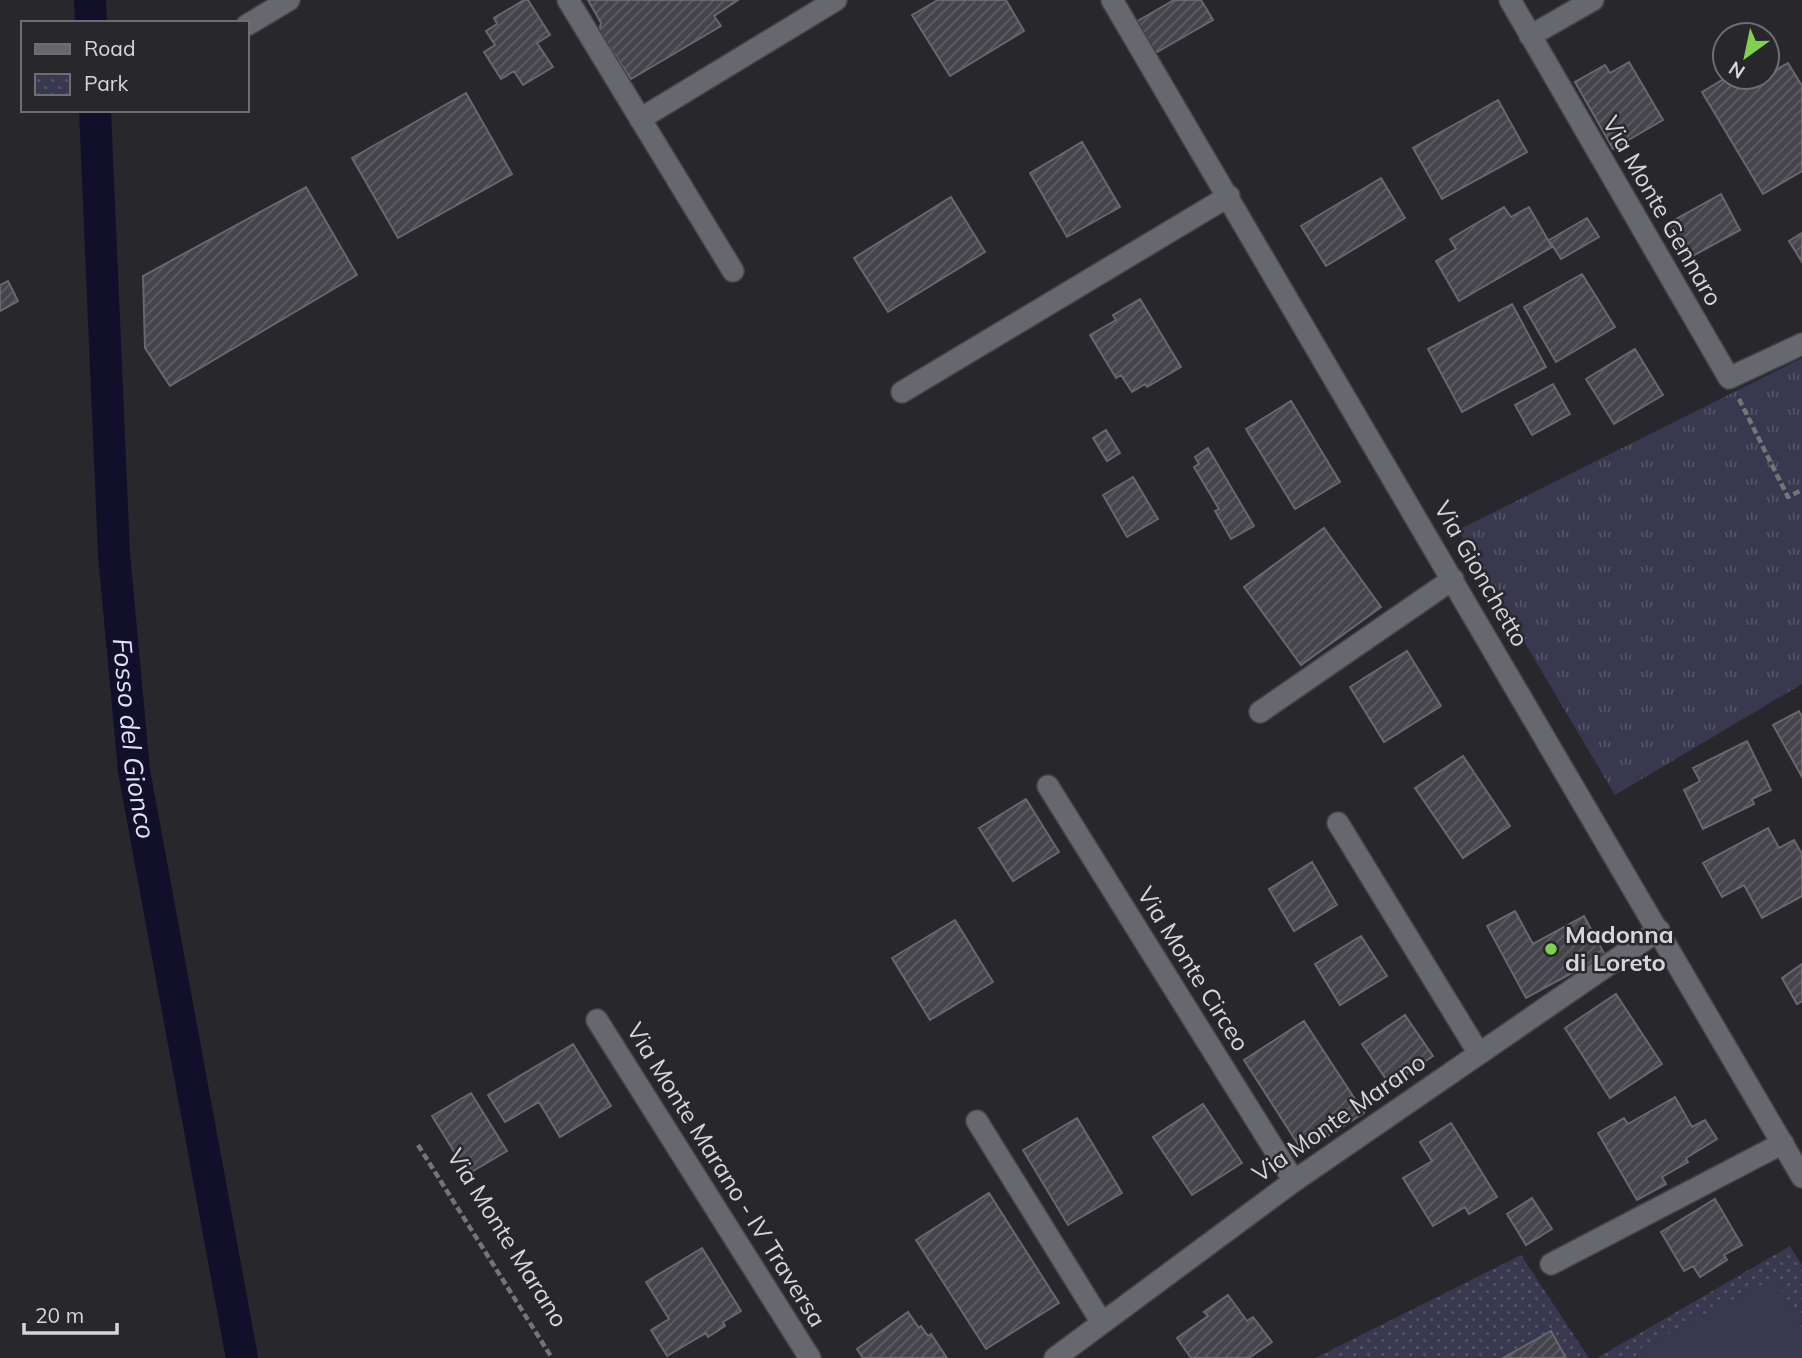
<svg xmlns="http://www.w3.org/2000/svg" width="1802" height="1358" font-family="Mulish,sans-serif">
<defs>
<pattern id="grass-tufts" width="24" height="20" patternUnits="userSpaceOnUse" patternTransform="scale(1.75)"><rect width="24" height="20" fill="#38384e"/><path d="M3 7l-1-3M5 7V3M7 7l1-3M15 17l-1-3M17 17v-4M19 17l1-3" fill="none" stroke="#545467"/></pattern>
<pattern id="park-dots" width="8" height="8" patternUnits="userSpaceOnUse" patternTransform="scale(1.75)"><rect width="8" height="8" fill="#38384e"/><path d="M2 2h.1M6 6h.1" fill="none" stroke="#545467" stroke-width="1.8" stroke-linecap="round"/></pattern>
<pattern id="building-hatch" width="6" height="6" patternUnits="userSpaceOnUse" patternTransform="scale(1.75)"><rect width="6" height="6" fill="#44444a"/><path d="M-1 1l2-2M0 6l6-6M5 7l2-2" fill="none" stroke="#5e5e64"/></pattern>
</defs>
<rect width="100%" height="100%" fill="#27272c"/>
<path fill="url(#grass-tufts)" d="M1802 358V684L1615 795 1458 530Z"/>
<path fill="url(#park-dots)" d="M1790 1246 1802 1265V1358H1597Z
M1521 1255 1589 1358H1315Z"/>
<path fill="#38384e" d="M1775 1278 1802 1328V1358H1646L1641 1348Z"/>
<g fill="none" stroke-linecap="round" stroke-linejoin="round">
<g stroke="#120f2a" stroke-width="32">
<path d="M90 0 91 23"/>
<path id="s1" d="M95 110 114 554 134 771 242 1358"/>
</g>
</g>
<path fill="url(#building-hatch)" stroke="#67676e" stroke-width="2" d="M524 0H528L550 35 537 43 553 67 523 85 514 71 501 79 484 52 495 45 486 31 497 24 494 18Z
M588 0H738L714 16 721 26 631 79 599 31 601 23Z
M938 0H1006L1024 31 950 76 912 15Z
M1174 0H1201L1213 20 1152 55 1134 23Z
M1629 62 1663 120 1613 149 1575 82 1605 65 1610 73Z
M1788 63 1802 86V171L1763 194 1702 92 1727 77H1752L1755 82Z
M466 93 512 174 398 238 352 158Z
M1498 100 1527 152 1442 199 1413 148Z
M1082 142 1120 207 1067 237 1030 173Z
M1381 178 1405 218 1326 266 1301 226Z
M306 187 357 275 170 386 145 348 143 276Z
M1721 194 1740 230 1689 258 1669 223Z
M951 197 985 252 888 312 854 258Z
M1504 207 1511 217 1529 207 1552 247 1459 301 1436 261 1456 249 1450 239Z
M1587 218 1599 237 1561 259 1549 240Z
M1802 233V262L1789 241Z
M1582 274 1615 327 1556 362 1524 307Z
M8 281 18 301 0 311V285Z
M1140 299 1181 367 1147 387 1145 384 1132 392 1121 375 1116 378 1090 335 1116 320 1113 315Z
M1512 304 1546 367 1462 412 1428 349Z
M1635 349 1663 395 1614 424 1586 379Z
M1553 384 1570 414 1532 435 1515 405Z
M1291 401 1340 482 1295 509 1246 429Z
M1106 430 1120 453 1107 461 1093 438Z
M1208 448 1254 526 1231 539 1215 511 1219 509 1194 467 1199 464 1195 457Z
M1133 477 1158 519 1127 537 1103 495Z
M1324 528 1381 607 1301 665 1244 587Z
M1407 651 1441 706 1384 742 1350 687Z
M1799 711 1802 717V777L1773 725Z
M1747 741 1771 790 1752 799 1754 804 1703 829 1684 790 1700 781 1693 768Z
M1463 756 1510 826 1463 858 1415 788Z
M1026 799 1059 852 1013 881 979 828Z
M1768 828 1779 848 1794 840 1802 854V896L1762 918 1744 885 1722 897 1703 863Z
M1312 862 1337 905 1294 931 1269 889Z
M1515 911 1533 944 1584 916 1605 955 1526 998 1487 926Z
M955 920 993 982 930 1020 892 958Z
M1361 936 1387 976 1340 1005 1315 964Z
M1802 964V1001L1797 1004 1782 978Z
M1616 994 1662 1064 1610 1098 1565 1028Z
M1405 1015 1433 1056 1390 1085 1362 1044Z
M1304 1021 1364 1113 1303 1152 1244 1060Z
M573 1044 611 1106 560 1137 539 1102 505 1122 488 1095Z
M471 1093 507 1151 468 1174 432 1116Z
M1675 1097 1692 1127 1705 1120 1717 1139 1686 1158 1688 1162 1662 1177 1666 1184 1637 1200 1598 1133 1624 1118 1628 1124Z
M1203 1104 1242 1163 1192 1195 1153 1137Z
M1077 1118 1122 1193 1068 1225 1023 1150Z
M1451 1123 1497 1197 1469 1214 1465 1207 1433 1226 1403 1178 1432 1161 1420 1142Z
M989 1193 1059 1303 986 1349 916 1240Z
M1532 1198 1552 1229 1526 1245 1507 1214Z
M1715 1199 1742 1245 1724 1255 1727 1260 1700 1277 1693 1266 1684 1271 1661 1232Z
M702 1248 741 1311 723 1322 725 1326 708 1337 706 1333 667 1356 651 1330 669 1319 646 1282Z
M1228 1295 1247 1321 1253 1317 1272 1342 1249 1358H1191L1177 1338 1208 1316 1204 1312Z
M908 1312 919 1328 921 1326 928 1336 931 1334 947 1358H863L857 1349Z
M1551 1331 1566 1358H1503Z"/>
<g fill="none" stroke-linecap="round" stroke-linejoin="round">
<g stroke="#434347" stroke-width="24">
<path id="minor" d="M568 0 733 271
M1112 0 1802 1177
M1510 0 1729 378 1802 344
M247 25 289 0
M1530 36 1593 0
M640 119 836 0
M902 392 1229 196
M1260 712 1453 579
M1048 786 1294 1181
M1338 823 1478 1052
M597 1020 810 1358
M977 1121 1102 1323
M1551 1264 1783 1143
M1055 1358 1294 1181 1659 930"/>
</g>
<path stroke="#747479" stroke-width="4.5" stroke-dasharray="7 3.5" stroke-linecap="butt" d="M1739 399 1788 497 1802 490
M418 1145 552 1358"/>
<use href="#minor" stroke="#67676e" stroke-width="21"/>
</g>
<circle fill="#81d050" stroke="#27272c" stroke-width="2.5" cx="1551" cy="949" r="7"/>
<g text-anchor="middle" stroke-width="5" stroke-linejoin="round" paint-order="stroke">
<g font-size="24" fill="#d6d6da" stroke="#27272c">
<text transform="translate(1662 211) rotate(60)" y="8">Via Monte Gennaro</text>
<text transform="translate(1481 574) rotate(60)" y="8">Via Gionchetto</text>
<text transform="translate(1193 969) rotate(58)" y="8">Via Monte Circeo</text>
<text transform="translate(1339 1118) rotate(-35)" y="8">Via Monte Marano</text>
<text transform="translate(726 1175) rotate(58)" y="8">Via Monte Marano - IV Traversa</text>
<text transform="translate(507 1238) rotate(58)" y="8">Via Monte Marano</text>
</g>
<g font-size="24" font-weight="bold" fill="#d6d6da" stroke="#27272c" text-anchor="start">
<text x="1565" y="943">Madonna<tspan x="1565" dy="28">di Loreto</tspan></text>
</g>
<g font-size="26" font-style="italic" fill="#e1e1fa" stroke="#27272c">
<text dy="9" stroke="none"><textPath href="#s1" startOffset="630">Fosso del Gionco</textPath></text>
</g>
</g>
<rect x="21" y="21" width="228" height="91" fill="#27272c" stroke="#6d6d72" stroke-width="2"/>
<rect x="35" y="44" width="35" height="10" fill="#67676e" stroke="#6d6d72" stroke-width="2"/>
<text x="84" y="56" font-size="21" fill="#d6d6da">Road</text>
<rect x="35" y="74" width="35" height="21" fill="url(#park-dots)" stroke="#6d6d72" stroke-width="2"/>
<text x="84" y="91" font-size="21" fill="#d6d6da">Park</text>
<g transform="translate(1746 56) rotate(213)"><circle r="33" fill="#27272c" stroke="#6d6d72" stroke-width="2"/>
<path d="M0-5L12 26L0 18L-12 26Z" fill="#81d050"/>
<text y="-10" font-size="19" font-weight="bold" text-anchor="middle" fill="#d6d6da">N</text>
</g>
<path d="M24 1323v10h93v-10" fill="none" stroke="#d6d6da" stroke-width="3.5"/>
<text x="35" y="1323" font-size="21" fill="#d6d6da" stroke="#27272c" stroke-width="5" paint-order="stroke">20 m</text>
</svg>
